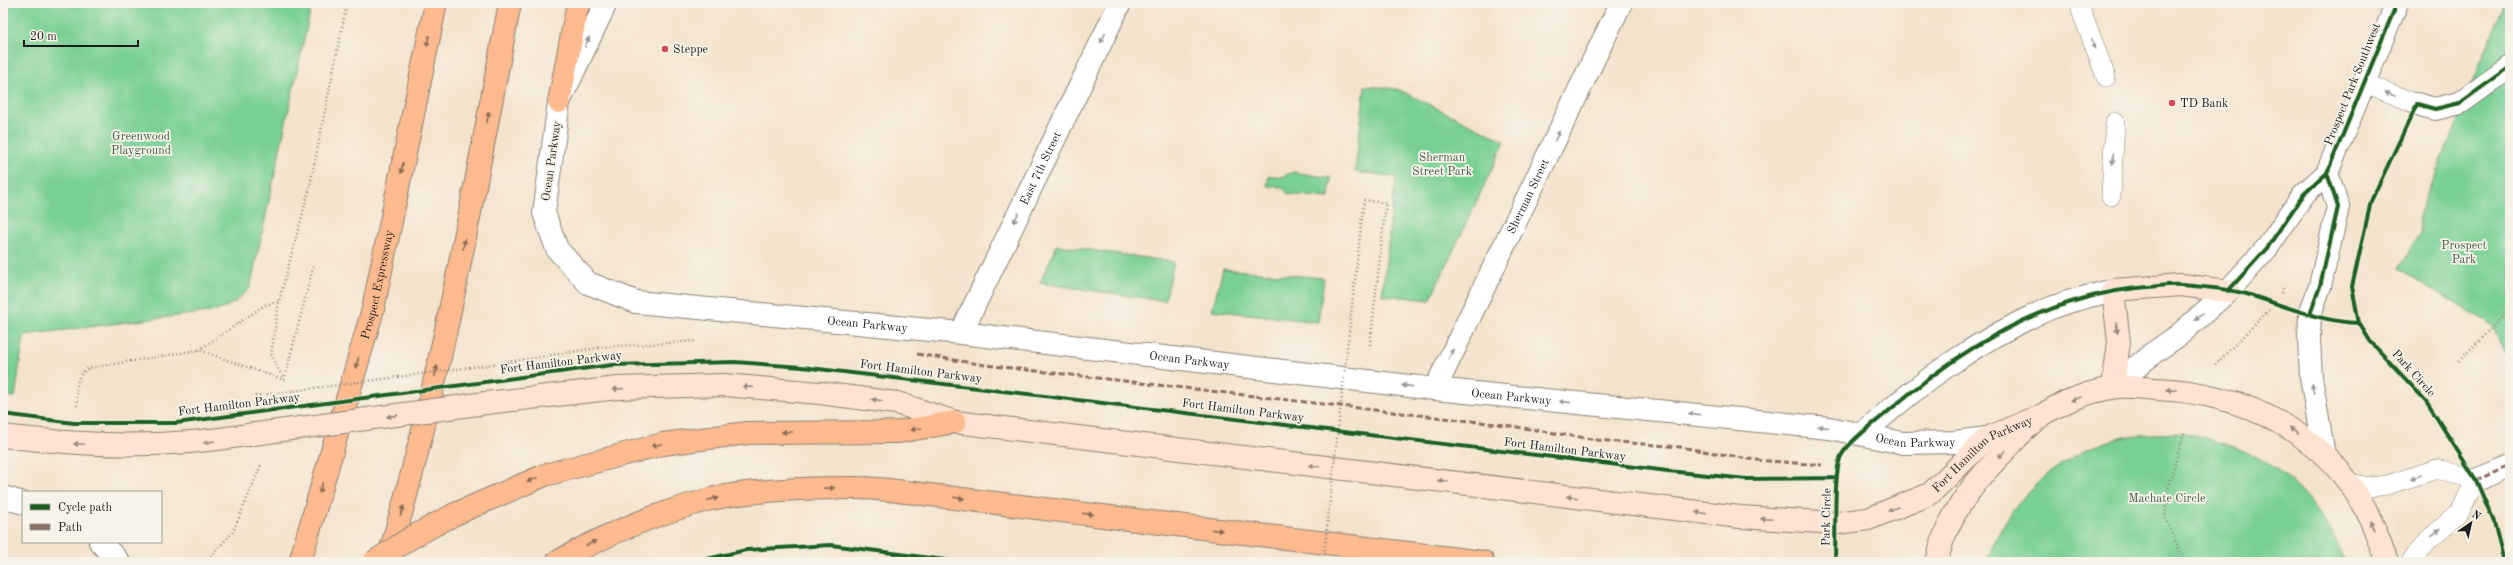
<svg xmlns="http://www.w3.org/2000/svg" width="2513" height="565" font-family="'Old Standard TT',serif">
<rect width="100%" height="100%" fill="#f7f3e8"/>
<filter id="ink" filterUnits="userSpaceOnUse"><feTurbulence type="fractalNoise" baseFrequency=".025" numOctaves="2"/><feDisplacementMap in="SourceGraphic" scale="8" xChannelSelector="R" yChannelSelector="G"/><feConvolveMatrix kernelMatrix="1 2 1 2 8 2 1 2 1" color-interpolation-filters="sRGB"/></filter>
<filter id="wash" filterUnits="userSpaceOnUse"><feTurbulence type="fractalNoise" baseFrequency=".012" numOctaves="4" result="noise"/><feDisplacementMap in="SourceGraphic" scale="16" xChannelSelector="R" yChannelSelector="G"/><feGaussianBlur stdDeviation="0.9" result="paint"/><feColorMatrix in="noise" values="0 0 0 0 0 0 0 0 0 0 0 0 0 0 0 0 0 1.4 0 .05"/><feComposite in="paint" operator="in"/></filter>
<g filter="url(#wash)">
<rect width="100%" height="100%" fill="#f4e3cc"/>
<path fill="#79d094" stroke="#4a7658" d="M12 3H312L250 288 235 302 217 311 24 335 15 397 3 396V22Z
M2505 3H2510V365L2493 327 2399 268 2421 233 2418 218Z
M1365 86 1397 89 1505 141 1430 300 1382 295 1396 177 1355 172Z
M1293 172 1331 178 1329 198 1288 194 1282 187 1267 186 1269 175 1281 177Z
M1057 245 1174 262 1165 301 1040 283Z
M1223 269 1324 278 1318 322 1212 310Z
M2184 433C2269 451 2311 483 2346 562H1987C2004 506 2051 461 2106 442 2131 433 2158 434 2184 433Z"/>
</g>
<g filter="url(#ink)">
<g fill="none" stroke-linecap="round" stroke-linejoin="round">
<g stroke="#888074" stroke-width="20">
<path id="service" d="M2081 10 2106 77
M2364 83 2417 104
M2111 196 2115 122
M2349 483 2371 487 2387 485 2437 469 2476 480 2459 513 2428 540 2411 562"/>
</g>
<g stroke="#888074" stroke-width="24">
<path id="pedestrian" d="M2417 104 2435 109 2460 103 2510 67
M2476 480 2510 466"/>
</g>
<g stroke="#888074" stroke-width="24">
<g id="minor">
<path id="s1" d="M961 333 1120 3"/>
<path id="s2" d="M1435 389 1621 3"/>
<path d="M3 497 23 503"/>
<path d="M100 542 119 562"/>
</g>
</g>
<g stroke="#888074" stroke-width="24">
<g id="tertiary">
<path id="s3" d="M606 3 559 102 544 213 557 249 588 283 636 302 961 333 1435 389 1829 428 1903 443 1955 442 1987 438"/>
<path d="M2113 387 2153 353 2179 335 2228 291 2267 248 2304 194 2327 173 2397 3"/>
<path d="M1862 434C1920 383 1979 338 2051 308 2070 300 2092 296 2113 290"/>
<path d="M2324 455 2311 377 2309 339 2310 314 2320 286 2338 207 2327 173"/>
</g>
</g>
<g stroke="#888074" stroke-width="24">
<g id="secondary">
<path d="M2113 387 2119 342 2113 290 2181 285 2228 291"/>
<path id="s4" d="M486 403 618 388 724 385 820 393 897 403 955 422 1740 517 1837 523 1868 519 1930 494 1987 438 2040 416"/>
<path d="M3 436C88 446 162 449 247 435"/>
<path d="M1937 562C1944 521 1973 483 2001 455 2014 442 2026 426 2041 416 2061 402 2088 392 2112 388 2125 385 2142 388 2155 389 2243 392 2329 434 2369 516 2376 531 2381 547 2387 562"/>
</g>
</g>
<g stroke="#888074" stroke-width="24">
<g id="motorway">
<path d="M559 102 578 3"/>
<path d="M455 514 545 475 663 444 747 433 898 432 955 422"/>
<path id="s5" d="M300 562 373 309 436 3"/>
<path d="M387 562C442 379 474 190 510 3"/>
<path d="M557 562C604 535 657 513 711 499 754 489 812 488 856 488 883 488 911 493 938 496L1483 562"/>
</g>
</g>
<path stroke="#888074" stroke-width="2.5" stroke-dasharray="1 3" stroke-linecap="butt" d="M1364 200 1386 203 1370 345
M2281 293 2283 288
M199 350 265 305 279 301
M2459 361 2510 309
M495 364 603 347 696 341
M2215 365 2270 309
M284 380 271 355 279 301 309 190 347 3
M284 380 314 264
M77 406C77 391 74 376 89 368L199 350 284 380
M2184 433 2167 490 2165 518 2185 562
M205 562 233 532 261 465"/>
<use href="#service" stroke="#fff" stroke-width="19"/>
<use href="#pedestrian" stroke="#fff" stroke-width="22"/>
<use href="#minor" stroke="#fff" stroke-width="22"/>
<use href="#tertiary" stroke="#fff" stroke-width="22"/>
<use href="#secondary" stroke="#fee3d2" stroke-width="22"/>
<use href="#motorway" stroke="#fcba8e" stroke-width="22"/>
<g stroke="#888074" stroke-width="24" stroke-linecap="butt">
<path id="secondary-bridge" d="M247 435 486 403"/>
</g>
<g stroke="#888074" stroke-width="24" stroke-linecap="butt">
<path id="motorway-bridge" d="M374 562 412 537 455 514"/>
</g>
<path stroke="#888074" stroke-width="2.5" stroke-dasharray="1 3" stroke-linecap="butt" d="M255 396 495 364
M1323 562 1364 200"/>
<use href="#secondary-bridge" stroke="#fee3d2" stroke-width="22"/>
<use href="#motorway-bridge" stroke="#fcba8e" stroke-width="22"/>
<path stroke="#8d6e63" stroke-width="3" stroke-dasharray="6 3" stroke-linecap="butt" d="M917 354 985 365 1505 425 1597 440 1680 447 1755 460 1822 465
M2476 480 2510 466"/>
<g stroke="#f7f3e8" stroke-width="6">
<path id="cycleway" d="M2228 291 2267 248 2304 194 2327 173 2397 3
M2310 314 2320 286 2338 207 2327 173
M3 414 74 423H176L612 365 735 362 802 367 1668 471 1747 479 1837 478
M694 562 746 550 831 545 961 562
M1835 562C1836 540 1833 472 1841 456 1848 442 1873 424 1885 414 1961 348 2046 295 2148 287 2159 286 2171 284 2182 285 2205 287 2231 289 2253 296 2288 307 2322 322 2359 323
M2504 562 2494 522 2476 480 2426 401 2370 341 2359 323 2352 287 2371 201 2417 104 2435 109 2460 103 2510 67"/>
</g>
<use href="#cycleway" stroke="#1b5e20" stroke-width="4"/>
</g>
<defs><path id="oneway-solid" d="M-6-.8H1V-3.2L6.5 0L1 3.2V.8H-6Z"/></defs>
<g fill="#999">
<use href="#oneway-solid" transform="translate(1103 38) rotate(116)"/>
<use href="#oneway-solid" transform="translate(587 42) rotate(-65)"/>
<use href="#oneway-solid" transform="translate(2093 44) rotate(70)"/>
<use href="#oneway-solid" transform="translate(2390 94) rotate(-159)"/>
<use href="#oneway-solid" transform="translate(1557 136) rotate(-64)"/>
<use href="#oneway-solid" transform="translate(2113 159) rotate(93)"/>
<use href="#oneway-solid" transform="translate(1016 218) rotate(116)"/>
<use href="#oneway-solid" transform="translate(2199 317) rotate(138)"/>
<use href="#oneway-solid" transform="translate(1451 354) rotate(-64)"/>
<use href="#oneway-solid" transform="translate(1407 386) rotate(-174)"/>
<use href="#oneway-solid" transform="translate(2313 389) rotate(-99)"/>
<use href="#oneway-solid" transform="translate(1565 402) rotate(-174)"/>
<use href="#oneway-solid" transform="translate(1694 414) rotate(-174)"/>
<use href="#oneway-solid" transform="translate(1823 427) rotate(-174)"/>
<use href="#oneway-solid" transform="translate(2416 477) rotate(161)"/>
<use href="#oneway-solid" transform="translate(2436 533) rotate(-41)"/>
</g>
<g fill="#8c6b55">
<use href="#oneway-solid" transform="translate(428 41) rotate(102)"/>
<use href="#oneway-solid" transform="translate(488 117) rotate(-79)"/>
<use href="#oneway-solid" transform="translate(402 168) rotate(102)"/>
<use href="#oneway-solid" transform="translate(464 244) rotate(-79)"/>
<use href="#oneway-solid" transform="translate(357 363) rotate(106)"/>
<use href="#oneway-solid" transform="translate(436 371) rotate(-77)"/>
<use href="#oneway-solid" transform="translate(916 429) rotate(170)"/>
<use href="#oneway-solid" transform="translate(787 432) rotate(180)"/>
<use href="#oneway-solid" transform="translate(657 445) rotate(166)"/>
<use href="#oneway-solid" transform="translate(532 480) rotate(156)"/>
<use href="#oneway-solid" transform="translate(321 488) rotate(106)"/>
<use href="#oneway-solid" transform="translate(829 488) rotate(-1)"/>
<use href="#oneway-solid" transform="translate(959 498) rotate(7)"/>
<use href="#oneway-solid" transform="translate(713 499) rotate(-12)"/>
<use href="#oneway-solid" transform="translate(402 511) rotate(-73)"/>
<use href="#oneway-solid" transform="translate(1088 514) rotate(7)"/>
<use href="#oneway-solid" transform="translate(1217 530) rotate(7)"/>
<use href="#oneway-solid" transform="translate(591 543) rotate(-26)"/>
</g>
<g fill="#988980">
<use href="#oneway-solid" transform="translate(2117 328) rotate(83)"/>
<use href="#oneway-solid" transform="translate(748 387) rotate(-175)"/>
<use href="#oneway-solid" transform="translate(618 389) rotate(176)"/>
<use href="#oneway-solid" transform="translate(2172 390) rotate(-177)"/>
<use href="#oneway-solid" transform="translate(2076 399) rotate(159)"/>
<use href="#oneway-solid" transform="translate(877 400) rotate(-173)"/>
<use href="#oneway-solid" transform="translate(392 416) rotate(172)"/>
<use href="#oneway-solid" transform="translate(2294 430) rotate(-147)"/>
<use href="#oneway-solid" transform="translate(209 442) rotate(171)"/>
<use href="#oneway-solid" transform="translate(79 444) rotate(-178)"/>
<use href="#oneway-solid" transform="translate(2002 454) rotate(135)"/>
<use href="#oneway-solid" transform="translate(1314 466) rotate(-173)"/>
<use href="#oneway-solid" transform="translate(1443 481) rotate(-173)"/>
<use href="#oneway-solid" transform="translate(1572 497) rotate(-173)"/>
<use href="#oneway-solid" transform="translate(1893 509) rotate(158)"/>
<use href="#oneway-solid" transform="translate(1701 513) rotate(-173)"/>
<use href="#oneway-solid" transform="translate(1766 519) rotate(-177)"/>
<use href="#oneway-solid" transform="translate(2373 526) rotate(-112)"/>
</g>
</g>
<g fill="#d1495b" stroke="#f7f3e8" stroke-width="1.5">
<circle cx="665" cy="49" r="4"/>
<circle cx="2172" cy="103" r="4"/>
</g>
<g text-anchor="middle" stroke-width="3.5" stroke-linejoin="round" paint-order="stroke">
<g font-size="12" fill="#1c1c1c" stroke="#f7f3e8" text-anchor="start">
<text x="673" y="53">Steppe</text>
<text x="2180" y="107">TD Bank</text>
</g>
<g font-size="12" fill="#1c1c1c" stroke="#f7f3e8">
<text transform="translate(2352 84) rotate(-68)" y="4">Prospect Park Southwest</text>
<text transform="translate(551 161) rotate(-82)" y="4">Ocean Parkway</text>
<text dy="4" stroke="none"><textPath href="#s1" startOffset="183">East 7th Street</textPath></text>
<text dy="4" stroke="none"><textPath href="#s2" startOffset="214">Sherman Street</textPath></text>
<text dy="4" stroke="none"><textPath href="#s5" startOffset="288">Prospect Expressway</textPath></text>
<text dy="4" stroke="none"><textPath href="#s3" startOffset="590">Ocean Parkway</textPath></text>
<text dy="4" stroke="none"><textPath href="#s3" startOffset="914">Ocean Parkway</textPath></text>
<text transform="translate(561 362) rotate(-7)" y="4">Fort Hamilton Parkway</text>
<text transform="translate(921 371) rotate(7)" y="4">Fort Hamilton Parkway</text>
<text transform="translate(2414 373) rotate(48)" y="4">Park Circle</text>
<text dy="4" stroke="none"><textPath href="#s3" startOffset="1238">Ocean Parkway</textPath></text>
<text transform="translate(239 404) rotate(-7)" y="4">Fort Hamilton Parkway</text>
<text transform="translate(1243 410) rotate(7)" y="4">Fort Hamilton Parkway</text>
<text dy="4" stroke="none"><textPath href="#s3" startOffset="1645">Ocean Parkway</textPath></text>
<text transform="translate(1565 449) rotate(7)" y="4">Fort Hamilton Parkway</text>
<text dy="4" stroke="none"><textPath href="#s4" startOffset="1527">Fort Hamilton Parkway</textPath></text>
<text transform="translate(1826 517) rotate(-89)" y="4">Park Circle</text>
</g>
<g font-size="12" fill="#3d5b46" stroke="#f7f3e8">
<text x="141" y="140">Greenwood<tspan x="141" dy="14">Playground</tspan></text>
<text x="1442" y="161">Sherman<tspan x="1442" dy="14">Street Park</tspan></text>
<text x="2464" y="249">Prospect<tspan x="2464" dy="14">Park</tspan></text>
<text x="2167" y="502">Machate Circle</text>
</g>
</g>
<rect width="2513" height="565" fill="none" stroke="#f7f3e8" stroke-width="16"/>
<rect x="22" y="491" width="140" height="52" fill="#f7f3e8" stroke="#9f9d96"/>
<rect x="30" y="504" width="20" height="6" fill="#1b5e20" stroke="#9f9d96"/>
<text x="58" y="511" font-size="12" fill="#1c1c1c">Cycle path</text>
<rect x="30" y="524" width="20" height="6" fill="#8d6e63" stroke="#9f9d96"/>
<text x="58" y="531" font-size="12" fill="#1c1c1c">Path</text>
<g transform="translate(2471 523) rotate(34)" stroke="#f7f3e8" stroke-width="3" paint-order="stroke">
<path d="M0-3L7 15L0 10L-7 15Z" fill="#1c1c1c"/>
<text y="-6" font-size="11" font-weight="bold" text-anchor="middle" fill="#1c1c1c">N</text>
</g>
<path d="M24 40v6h114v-6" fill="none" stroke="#1c1c1c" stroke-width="2"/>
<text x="30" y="40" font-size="12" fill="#1c1c1c" stroke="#f7f3e8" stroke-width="3" paint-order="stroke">20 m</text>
</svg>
